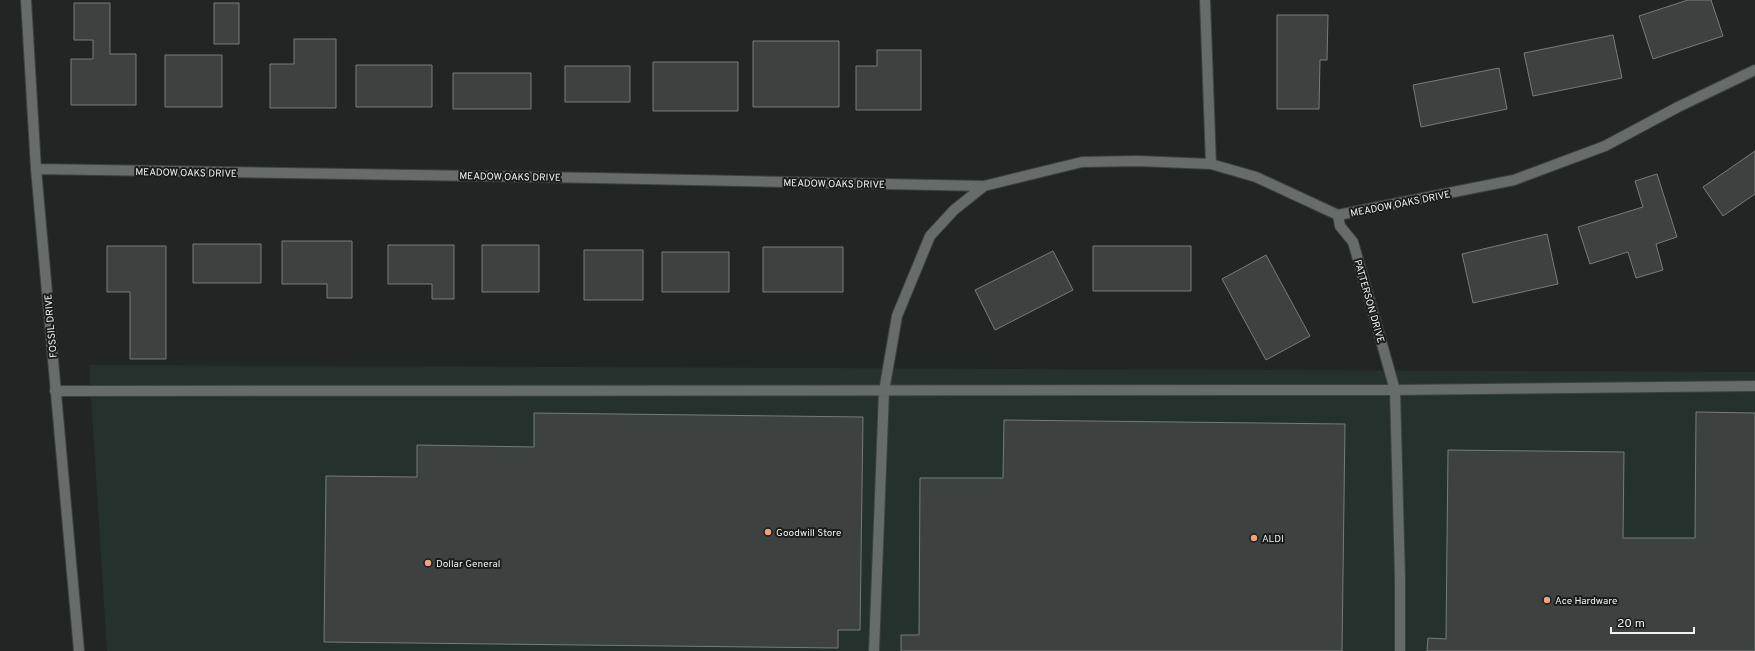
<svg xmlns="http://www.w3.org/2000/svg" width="1755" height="651" font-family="Overpass,sans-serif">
<rect width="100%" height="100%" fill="#212624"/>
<path fill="#25312c" d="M89 365 1755 372V651H107Z"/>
<path fill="#3d4240" stroke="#767c79" d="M1688 0H1711L1723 36 1653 59 1639 16Z
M74 3H110V54H136V105H71V59H93V40H74Z
M214 3H239V44H214Z
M1277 15H1328L1327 60H1320L1319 109H1277Z
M1613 35 1622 78 1533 96 1524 53Z
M294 39H336V108H270V64H294Z
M753 41H839V107H753Z
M877 50H921V110H856V66H877Z
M165 55H222V107H165Z
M653 62H738V111H653Z
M356 65H432V107H356Z
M565 66H630V102H565Z
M1499 68 1507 109 1421 127 1413 85Z
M453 73H531V109H453Z
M1755 151V194L1723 216 1703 187Z
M1657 174 1677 237 1656 244 1663 270 1636 278 1628 252 1590 264 1578 227 1643 207 1635 181Z
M1547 234 1558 284 1473 303 1462 254Z
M282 241H352V298H327V284H282Z
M193 244H261V283H193Z
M388 245H454V299H432V284H388Z
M482 245H539V292H482Z
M107 246H166V359H130V292H107Z
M1093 246H1191V291H1093Z
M763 247H843V292H763Z
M584 250H643V300H584Z
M1053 251 1073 290 995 330 975 290Z
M662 252H729V292H662Z
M1266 255 1310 336 1266 360 1222 279Z
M1696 412 1755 413V651H1427L1428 638 1446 639 1448 450 1624 452 1623 538H1695Z
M534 413 863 417 860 630H838V648L324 642 326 476 417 477V445L534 447Z
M1004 420 1345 424 1342 651H901V635H919L920 478H1003Z"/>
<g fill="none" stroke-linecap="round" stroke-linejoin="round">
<g stroke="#3d413f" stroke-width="12">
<path id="lane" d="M1395 390 1400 578V651
M55 391 1395 390 1755 386
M874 651 884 391"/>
</g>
<g stroke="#3d413f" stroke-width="12">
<path id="street" d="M26 0 36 169 79 651
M1205 0 1211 164
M36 169 596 178 984 186 1082 162 1138 161 1211 164 1256 177 1338 215 1514 180 1605 146 1678 107 1755 70
M1338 215 1340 226 1353 242 1395 390
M884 391 897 316 930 236 954 210 984 186"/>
</g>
<use href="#lane" stroke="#666c69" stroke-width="10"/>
<use href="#street" stroke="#666c69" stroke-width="10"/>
</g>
<g fill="#f1a17c" stroke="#181c1a" stroke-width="1.5">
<circle cx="768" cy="532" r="4"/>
<circle cx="1254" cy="538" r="4"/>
<circle cx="428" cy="563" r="4"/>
<circle cx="1547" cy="600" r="4"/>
</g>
<g text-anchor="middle" stroke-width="4" stroke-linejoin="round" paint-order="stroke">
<g font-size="10" fill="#eff2f0" stroke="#181c1a">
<text transform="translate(186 172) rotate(1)" y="4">MEADOW OAKS DRIVE</text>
<text transform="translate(510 176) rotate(1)" y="4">MEADOW OAKS DRIVE</text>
<text transform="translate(834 183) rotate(1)" y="4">MEADOW OAKS DRIVE</text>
<text transform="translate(1400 203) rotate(-11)" y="4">MEADOW OAKS DRIVE</text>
<text transform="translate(1370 301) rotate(74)" y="4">PATTERSON DRIVE</text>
<text transform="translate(50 326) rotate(-95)" y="4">FOSSIL DRIVE</text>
</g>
<g font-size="10" fill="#eff2f0" stroke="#181c1a" text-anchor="start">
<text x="776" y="536">Goodwill Store</text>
<text x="1262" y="542">ALDI</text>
<text x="436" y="567">Dollar General</text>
<text x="1555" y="604">Ace Hardware</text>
</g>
</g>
<path d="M1611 627v6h83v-6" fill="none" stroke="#eff2f0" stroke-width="2"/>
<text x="1617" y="627" font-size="12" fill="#eff2f0" stroke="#181c1a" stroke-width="3" paint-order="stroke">20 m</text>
</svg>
